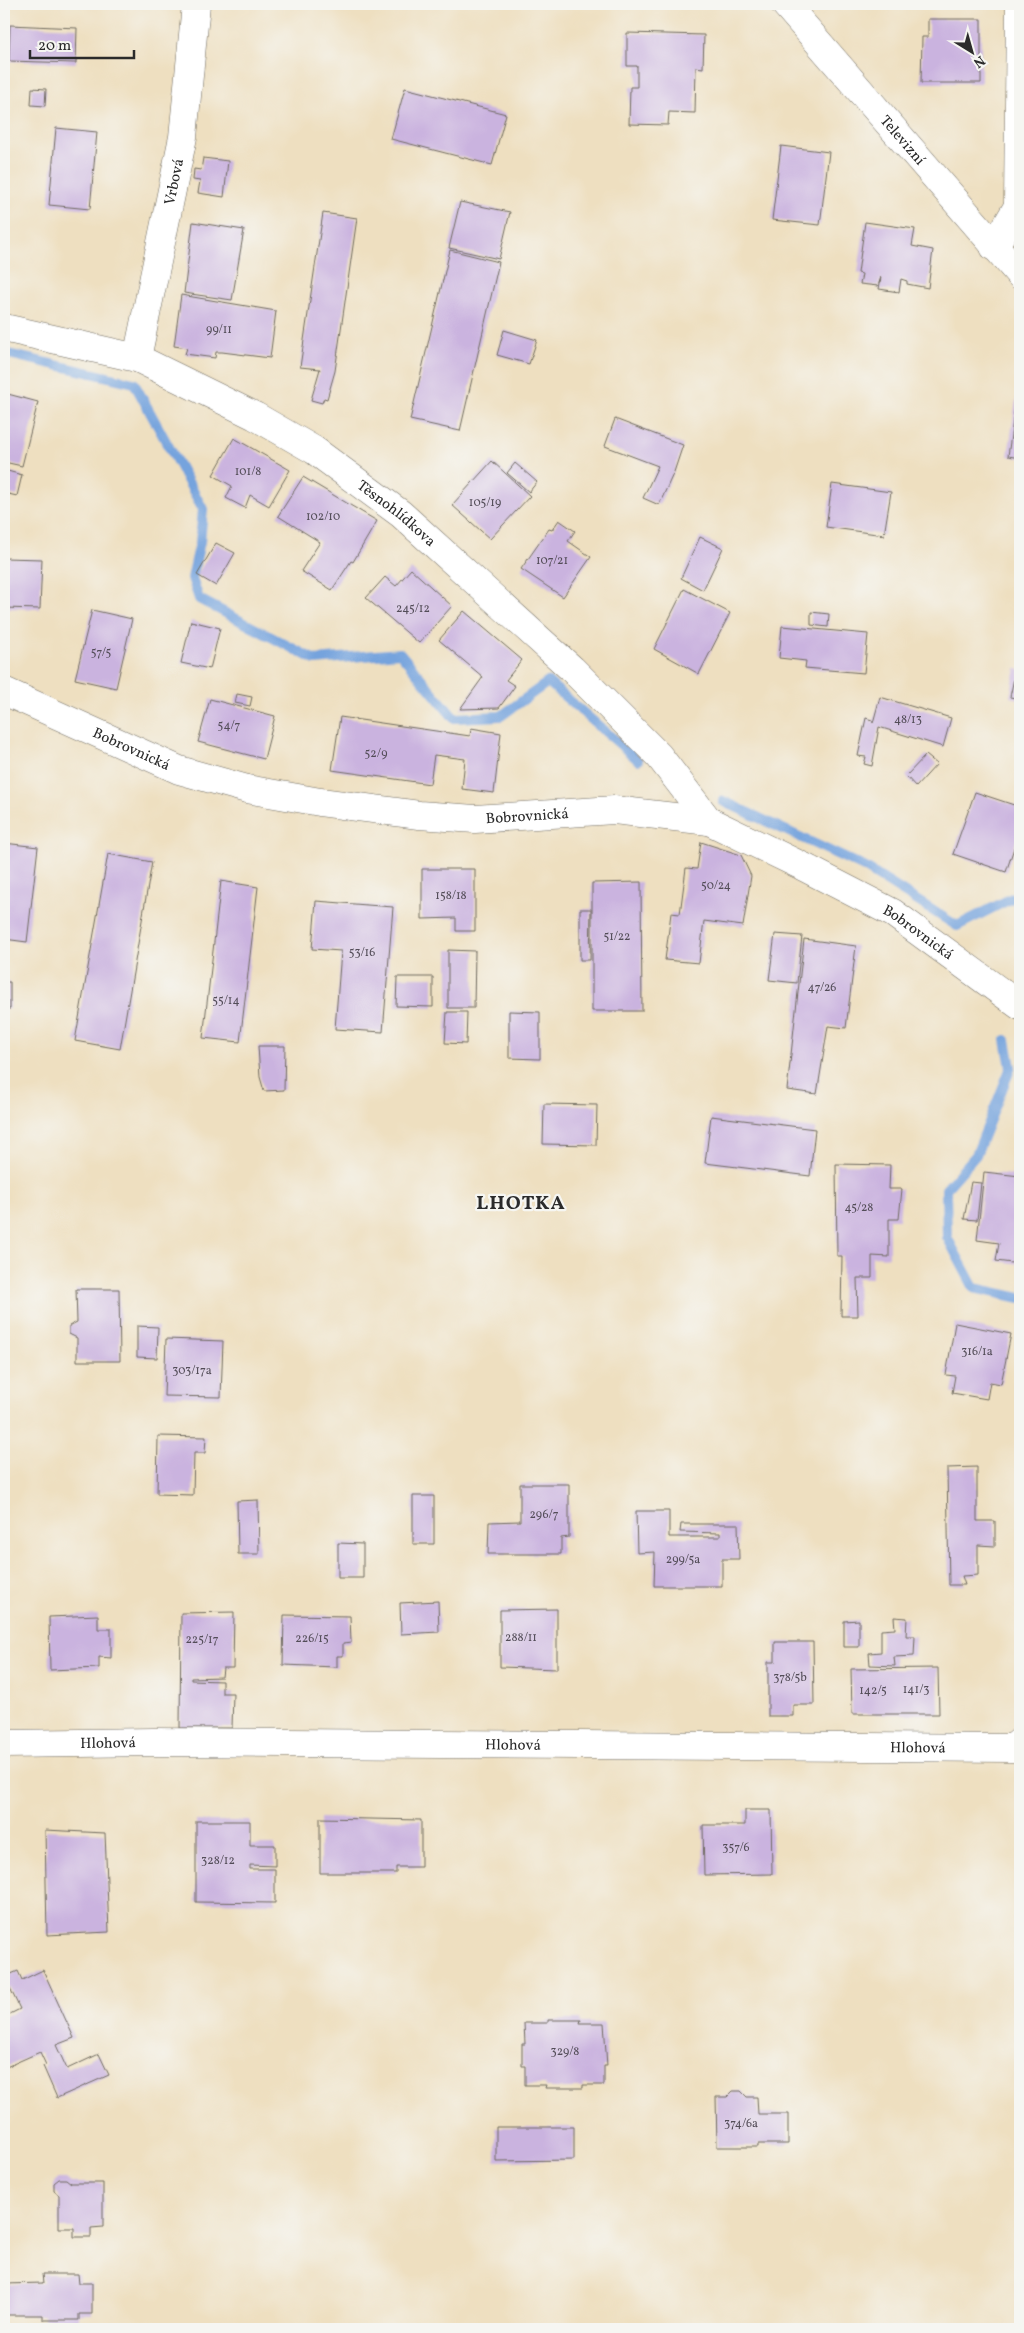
<svg xmlns="http://www.w3.org/2000/svg" width="1024" height="2333" font-family="Vollkorn,serif">
<rect width="100%" height="100%" fill="#f6f6f2"/>
<filter id="ink" filterUnits="userSpaceOnUse"><feTurbulence type="fractalNoise" baseFrequency=".02" numOctaves="2"/><feDisplacementMap in="SourceGraphic" scale="10" xChannelSelector="R" yChannelSelector="G"/><feConvolveMatrix kernelMatrix="1 2 1 2 8 2 1 2 1" color-interpolation-filters="sRGB"/></filter>
<filter id="wash" filterUnits="userSpaceOnUse"><feTurbulence type="fractalNoise" baseFrequency=".0096" numOctaves="4" result="noise"/><feDisplacementMap in="SourceGraphic" scale="20" xChannelSelector="R" yChannelSelector="G"/><feGaussianBlur stdDeviation="1.12" result="paint"/><feColorMatrix in="noise" values="0 0 0 0 0 0 0 0 0 0 0 0 0 0 0 0 0 1.4 0 .05"/><feComposite in="paint" operator="in"/></filter>
<g filter="url(#wash)">
<rect width="100%" height="100%" fill="#eedfc0"/>
<g fill="none" stroke-linecap="round" stroke-linejoin="round">
<path stroke="#74a3dd" stroke-width="10" d="M4 353 134 383 203 509 200 542 192 578 199 599 315 660 400 653 454 718 501 716 548 682 638 760
M723 801 864 867 957 926 1020 894
M1006 1040 1011 1067 976 1155 946 1189 947 1237 974 1288 1020 1298"/>
</g>
<g id="blocks">
<path fill="#cab3df" d="M928 19H981V83H921L922 37H928Z
M10 25 77 28 76 63 9 61Z
M627 33 704 35 703 68 696 67 695 113 669 112 668 125 629 124 630 87H637V66H627Z
M32 88 46 89 45 106 31 105Z
M405 88 506 114 492 165 391 139Z
M56 128 97 132 90 209 49 205Z
M781 146 829 152 820 225 772 220Z
M203 158 228 161 224 197 198 193 200 181 193 180 194 169 201 170Z
M460 202 510 212 499 259 449 248Z
M323 213 357 218 335 371 327 399 324 398 322 403 311 400 320 369 300 367Z
M193 222 244 230 232 300 184 293Z
M865 222 915 229 912 246 933 250 928 288 907 284V281L901 279 899 292 879 289 881 277 878 286 860 284 862 274 858 273Z
M450 250 499 262 460 431 410 420Z
M181 295 276 311 270 358 222 352H216L215 358 185 354 187 348 174 346Z
M504 330 537 340 529 364 497 355Z
M1019 379H1020V458L1008 456Z
M4 393 38 402 22 466 4 462Z
M615 419 683 445 674 472 659 505 643 498 658 466 605 446Z
M234 438 290 470 269 506 250 495 245 508 226 498 232 486 213 475Z
M492 461 530 496 490 539 452 505Z
M515 463 537 482 529 492 507 473Z
M4 470 22 475 17 496 4 493Z
M303 477 377 521 353 562 351 561 332 590 301 571 320 542 278 516Z
M832 484 891 492 884 535 826 527Z
M559 520 575 531 568 541 591 557 563 597 521 569 549 529 552 530Z
M700 537 723 548 703 590 681 578Z
M216 543 235 553 216 586 197 575Z
M4 558 42 559 40 609 4 608Z
M411 569 452 606 419 643 366 598 385 577 396 586Z
M684 589 730 613 699 674 654 649Z
M92 610 132 619 116 688 75 679Z
M464 611 522 660 506 680 515 686 499 708 460 709 483 677 439 640Z
M811 612 829 614 828 627 811 625Z
M191 621 220 628 210 669 181 663Z
M782 626 868 634 864 673 805 668 806 661 779 658Z
M1016 669 1020 670V699L1010 697Z
M237 694 252 697 250 706 235 703Z
M880 697 951 718 943 747 879 727 872 766 864 764 866 757 858 756 866 718 872 720 873 723Z
M210 699 275 716 264 759 198 742Z
M340 717 470 736 471 728 501 733 494 793 462 789 465 759 434 755 430 784 332 770Z
M926 755 937 764 916 787 906 776Z
M975 792 1020 807V830L1006 872 953 854Z
M701 842 741 855 751 876 743 926 704 921 699 963 665 960 671 913 680 914 686 868 697 869Z
M4 843 38 847 27 942 4 939Z
M108 854 152 862 120 1049 75 1041Z
M422 869H475V931H456V918L422 919Z
M221 881 258 887 240 1042 203 1038Z
M641 882 642 1011H592V883Z
M316 901 393 907 383 1032 335 1029 341 951 312 949Z
M580 909H591L590 960H580Z
M775 934 802 936 797 983 769 980Z
M804 939 856 946 846 1028 828 1026 817 1094 787 1090Z
M448 950 475 951 474 1008H448Z
M397 977H433V1007L396 1006Z
M4 982H10V1009H4Z
M509 1011 540 1012V1059L509 1058Z
M447 1012H467L466 1044 445 1043Z
M4 1046H7L5 1108 4 1107Z
M258 1046H285L284 1090 264 1091 260 1077Z
M544 1104 597 1105 596 1145 543 1144Z
M711 1116 815 1129 810 1176 705 1163Z
M836 1164 890 1165 889 1189H902L899 1219H889V1257L872 1256V1278H857L858 1316H841L842 1256H837Z
M984 1172 1020 1176V1264L996 1261 999 1243 977 1240Z
M971 1182 981 1183 977 1220 964 1219Z
M76 1289H119L120 1361H77V1338L69 1334V1326L77 1322Z
M955 1323 1011 1334 1001 1384 990 1382 987 1399 952 1393 955 1376 946 1375Z
M137 1326 158 1327 157 1358 137 1357Z
M166 1339 223 1341 221 1397 164 1396Z
M158 1436 206 1437 205 1453H194L193 1495 157 1494Z
M977 1467V1521H995V1546L978 1545V1575L962 1576 965 1585H949L947 1468Z
M520 1484H569V1537L561 1538V1554H488L489 1522 520 1521Z
M413 1496H434V1544H413Z
M258 1500 259 1554H238L237 1501Z
M636 1511H669V1537H720V1533L680 1532 681 1524H738L739 1559H722V1586H654L655 1552 637 1553Z
M338 1543 363 1544V1578H338Z
M438 1601 439 1632 401 1634 400 1603Z
M557 1609V1669L500 1667V1610Z
M234 1612 233 1668H223L222 1677 191 1678V1680L222 1681V1693H233L232 1728H180L181 1613Z
M98 1615V1629H111V1658L99 1657V1668L50 1670 49 1617Z
M284 1615 350 1616 351 1642 343 1643V1656H337V1667L283 1665Z
M894 1617 907 1618 906 1636H915L914 1656 894 1657 895 1666 870 1665 869 1653 881 1652V1630L895 1629Z
M859 1620V1647H844V1621Z
M775 1642H813L814 1705H793V1716H768V1662H775Z
M938 1668 939 1714H852L851 1669Z
M745 1810H771L772 1874 704 1875 703 1825H745Z
M320 1818 421 1820V1867H396V1873H320Z
M196 1821H250V1845H275V1866L250 1865V1869H275V1903L196 1902Z
M45 1830 105 1833 109 1932 47 1935Z
M43 1970 74 2038 56 2045 67 2069 99 2054 109 2075 57 2098 43 2066 46 2065 40 2052 4 2068V2017L20 2009 10 1988 4 1990V1977L18 1971 22 1980Z
M548 2020H581L580 2023H604L607 2066H604V2085H583V2088H545L546 2085H525V2066H522V2044H525L524 2023H548Z
M733 2091H741L747 2097H757L758 2114H788V2144H758V2147H717L716 2097H727Z
M496 2127H574V2160L496 2161Z
M59 2179H66L71 2183H103V2227L91 2228V2237H74V2228H59V2195L54 2191V2183Z
M42 2274H78L79 2283H92V2314H79V2320H43V2315H4V2284L43 2283Z"/>
</g>
</g>
<g filter="url(#ink)">
<use href="#blocks" fill-opacity="0" stroke="#6f6a5f" stroke-width="1"/>
<g fill="none" stroke-linecap="round" stroke-linejoin="round">
<g stroke="#6f6a5f" stroke-width="29">
<g id="street">
<path id="s1" d="M785 4 1020 275"/>
<path d="M994 247 1018 206 1020 4"/>
<path id="s2" d="M4 328 137 358 255 416 314 450 401 514 572 669 659 756 709 821"/>
<path id="s3" d="M137 358 183 137 196 4"/>
<path id="s4" d="M4 691 179 770 247 789 320 802 419 815 475 819 614 810 709 821 802 866 893 913 1020 1006"/>
<path id="s5" d="M4 1744 154 1742 1013 1748 1020 1742"/>
</g>
</g>
<use href="#street" stroke="#fff" stroke-width="28"/>
</g>
</g>
<g text-anchor="middle" stroke-width="4.5" stroke-linejoin="round" paint-order="stroke">
<g font-size="12" fill="#534d58">
<text x="219" y="333">99/11</text>
<text x="248" y="475">101/8</text>
<text x="485" y="506">105/19</text>
<text x="323" y="520">102/10</text>
<text x="552" y="564">107/21</text>
<text x="413" y="612">245/12</text>
<text x="101" y="656">57/5</text>
<text x="908" y="723">48/13</text>
<text x="229" y="729">54/7</text>
<text x="376" y="757">52/9</text>
<text x="716" y="889">50/24</text>
<text x="451" y="899">158/18</text>
<text x="617" y="940">51/22</text>
<text x="362" y="956">53/16</text>
<text x="822" y="991">47/26</text>
<text x="226" y="1004">55/14</text>
<text x="859" y="1211">45/28</text>
<text x="977" y="1355">316/1a</text>
<text x="192" y="1374">303/17a</text>
<text x="544" y="1518">296/7</text>
<text x="683" y="1563">299/5a</text>
<text x="521" y="1641">288/11</text>
<text x="312" y="1642">226/15</text>
<text x="202" y="1643">225/17</text>
<text x="790" y="1681">378/5b</text>
<text x="916" y="1693">141/3</text>
<text x="873" y="1694">142/5</text>
<text x="736" y="1851">357/6</text>
<text x="218" y="1864">328/12</text>
<text x="565" y="2055">329/8</text>
<text x="741" y="2127">374/6a</text>
</g>
<g font-size="15" fill="#2b2b2b" stroke="#f6f6f2">
<text dy="5" stroke="none"><textPath href="#s1" startOffset="180">Televizní</textPath></text>
<text dy="5" stroke="none"><textPath href="#s3" startOffset="180">Vrbová</textPath></text>
<text dy="5" stroke="none"><textPath href="#s2" startOffset="440">Těsnohlídkova</textPath></text>
<text dy="5" stroke="none"><textPath href="#s4" startOffset="140">Bobrovnická</textPath></text>
<text dy="5" stroke="none"><textPath href="#s4" startOffset="545">Bobrovnická</textPath></text>
<text dy="5" stroke="none"><textPath href="#s4" startOffset="965">Bobrovnická</textPath></text>
<text dy="5" stroke="none"><textPath href="#s5" startOffset="104">Hlohová</textPath></text>
<text dy="5" stroke="none"><textPath href="#s5" startOffset="509">Hlohová</textPath></text>
<text dy="5" stroke="none"><textPath href="#s5" startOffset="914">Hlohová</textPath></text>
</g>
<g font-size="20" font-weight="bold" letter-spacing="1" fill="#2b2b2b" stroke="#f6f6f2">
<text x="521" y="1209">LHOTKA</text>
</g>
</g>
<rect width="1024" height="2333" fill="none" stroke="#f6f6f2" stroke-width="20"/>
<g transform="translate(972 52) rotate(143)" stroke="#f6f6f2" stroke-width="4" paint-order="stroke">
<path d="M0-4L9 19L0 12L-9 19Z" fill="#2b2b2b"/>
<text y="-8" font-size="14" font-weight="bold" text-anchor="middle" fill="#2b2b2b">N</text>
</g>
<path d="M30 50v8h104v-8" fill="none" stroke="#2b2b2b" stroke-width="2.5"/>
<text x="38" y="50" font-size="15" fill="#2b2b2b" stroke="#f6f6f2" stroke-width="4" paint-order="stroke">20 m</text>
</svg>
